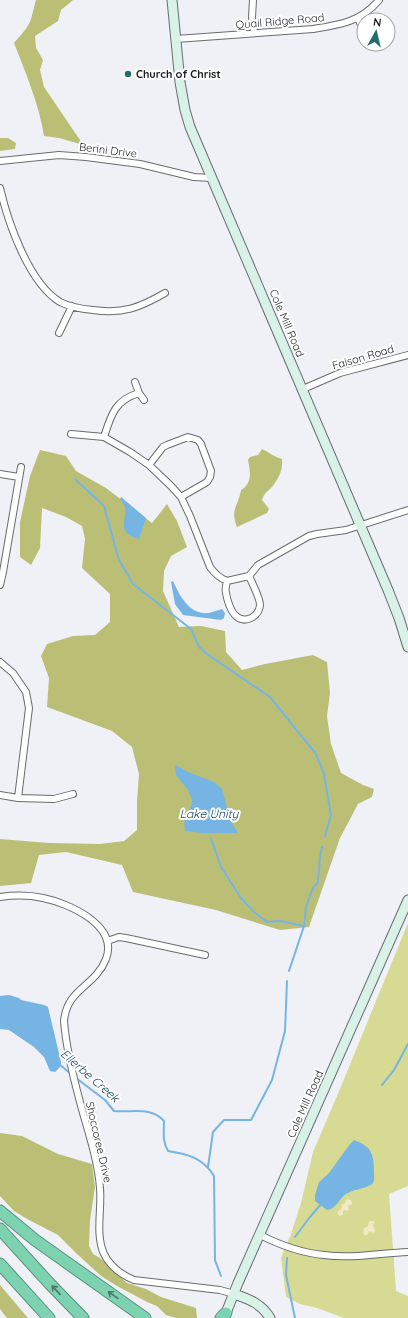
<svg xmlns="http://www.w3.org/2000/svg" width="408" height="1318" font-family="Quicksand,sans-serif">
<rect width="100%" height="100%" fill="#eff1f7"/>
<path fill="#d7da92" d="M408 923V1186L389 1194 396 1291 408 1296V1318H344L317 1308 300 1304 286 1297 281 1258 291 1234 301 1203 313 1152 340 1089Z"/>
<path fill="#bbbf76" d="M36 0H73L61 10 58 21 35 36 36 48 43 60 40 70 44 87 80 140V144L59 138 44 136C39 104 26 74 14 43 20 36 28 28 31 19 33 12 34 6 36 0Z
M0 138H8L16 143 15 149 0 151Z
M262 449C269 452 274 457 282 459 283 470 279 478 272 487 267 492 264 493 262 500L269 509 267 513 237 527C230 509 238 507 241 490 253 483 250 471 248 460L250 457 258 455Z
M40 450 66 456 76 471 106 488 152 523 167 504 177 521 187 547 171 556 164 571 163 591 179 627 201 626 225 631 226 652 242 670 265 664 313 655 327 662 330 693 327 716 331 744 341 773 363 785 374 789 372 797 358 804 340 838 309 927 280 930 216 910 133 892 122 865 66 852 39 855 31 883 0 886V839L49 843 100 844 124 841 137 830V802L139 774 132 747 112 731 77 718 47 707 49 678 41 656 47 644 73 636 95 635 110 622V594L82 568 85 539 82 526 66 517 42 508 40 548 31 565 20 557V522L30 476Z
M0 1133 22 1136 58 1154 92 1164 95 1187 90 1220 89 1246 93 1254 100 1258 127 1283 146 1289 161 1297 196 1308 197 1318H176L166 1315 157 1306 147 1302 117 1286 101 1276 76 1253 58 1235 29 1220 14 1211 0 1196Z
M0 1285 28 1318H7L0 1309Z"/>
<path fill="#f2e8c3" d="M347 1199 351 1200 352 1204 348 1206 349 1208 348 1211 344 1210 343 1212V1215L339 1216 337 1212 341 1209 342 1205 345 1203Z
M369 1221H373L375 1222 373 1226 375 1231 373 1233 369 1231 368 1234 365 1236 363 1233 364 1228 368 1226Z"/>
<path fill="#76b4e4" d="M121 497 146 518 139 539C135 538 130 536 127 533 120 528 127 515 125 507 124 504 122 502 120 499Z
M173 581C180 596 189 615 209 613 213 612 218 610 222 609L225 613 224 618 221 620 183 615 175 604 171 582Z
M176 765 188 772 214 782 222 789 226 803 229 819 237 831V833H202L185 831 184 818 191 806 192 800 188 790 176 775 175 766Z
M9 995 19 998 21 1000 44 1005 48 1007 61 1062V1066L55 1072 50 1071 44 1057 34 1047 9 1030 0 1029V996Z
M354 1140C372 1146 374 1155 374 1172 374 1176 375 1181 372 1184 365 1189 355 1189 348 1193 339 1197 337 1209 327 1210L315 1201V1195L319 1182 329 1173 350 1144Z"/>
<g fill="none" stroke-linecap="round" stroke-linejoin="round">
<path stroke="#76b4e4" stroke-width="2" d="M75 479 104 506 119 560 133 584 191 629 199 647 207 654 270 697 316 754 324 774 331 815 325 836
M211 838 221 867 241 898 254 912 267 922 280 921 304 926
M289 971 304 926 306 907 313 888 318 882 320 857 322 847
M59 1064 71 1074
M76 1078 105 1100 114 1111C131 1113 151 1106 164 1121 164 1132 162 1141 168 1151 188 1154 203 1158 214 1176L215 1260 221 1276
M382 1085 394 1070 408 1044
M208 1167 213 1132 224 1120H251L272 1080 285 1031 287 981
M295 1237 310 1217 321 1204
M287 1258 286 1275 295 1318"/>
<g stroke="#696b6f" stroke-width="8">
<path id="street" d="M253 0 252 17 254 33
M358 18 364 32
M176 39 313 29C339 25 361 22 379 0
M0 161 59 155 86 157 140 164 194 177 211 178
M0 188C8 223 29 283 60 302 70 307 82 309 93 310 123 314 139 308 165 293
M59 333 72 306
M135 382 139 393 144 400
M303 389 340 373 408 355
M71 434 104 437 130 452 149 465 171 486 181 497 190 516 210 567C215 574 219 578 227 581
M104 437C111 415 115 400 139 393
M149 465 163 447 167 445 188 437 198 440 201 444 211 471 210 477 207 482 181 497
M0 474 19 477
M227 581 249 576 258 565 309 536 317 534 346 530 408 510
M227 581C226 585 225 590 226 593 227 600 231 612 236 616 245 624 259 617 260 605 260 598 252 583 249 576
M0 585 3 572 21 467
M0 662 13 673 26 692 29 708 18 798
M0 795 18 798 54 799 73 794
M0 897C14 895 29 895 43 898 68 903 119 925 106 959 95 987 67 988 64 1021 66 1048 73 1076 80 1102 87 1129 98 1159 100 1188 102 1209 95 1234 104 1254 110 1266 122 1275 134 1280L220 1290 234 1294
M107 941 119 937 126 938 205 955
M260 1235C280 1245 302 1253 324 1255 352 1259 381 1253 408 1252"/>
</g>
<g stroke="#696b6f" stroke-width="11">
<path id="secondary" d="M172 0 180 82 185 110 190 127 388 590 399 618 408 647
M234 1294C249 1299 262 1304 270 1318
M224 1318 238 1283 408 900"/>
</g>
<g stroke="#5a927e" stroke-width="13">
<path id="highway" d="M0 1211 35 1240 145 1318
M0 1229 49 1283 83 1318
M0 1264 49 1318
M221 1318 226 1313"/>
</g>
<use href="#street" stroke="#fff" stroke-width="6"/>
<use href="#secondary" stroke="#d8f2e8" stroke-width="9"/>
<use href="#highway" stroke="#7dd2b2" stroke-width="11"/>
</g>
<defs><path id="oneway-shaft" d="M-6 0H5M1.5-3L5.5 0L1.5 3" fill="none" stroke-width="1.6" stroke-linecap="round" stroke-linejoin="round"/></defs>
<g stroke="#4c7668">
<use href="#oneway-shaft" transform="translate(56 1290) rotate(-133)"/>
<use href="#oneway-shaft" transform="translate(113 1295) rotate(-145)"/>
</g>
<circle fill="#226e6b" stroke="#fff" stroke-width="1.5" cx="128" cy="74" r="4"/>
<g text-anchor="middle" stroke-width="4" stroke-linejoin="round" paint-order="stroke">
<g font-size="11" fill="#1a1b1d" stroke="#fff">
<text transform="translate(280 21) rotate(-5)" y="4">Quail Ridge Road</text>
<text transform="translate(108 150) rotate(7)" y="4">Berini Drive</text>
<text transform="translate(287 323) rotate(67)" y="4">Cole Mill Road</text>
<text transform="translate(363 357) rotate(-16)" y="4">Faison Road</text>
<text transform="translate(305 1104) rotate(-66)" y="4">Cole Mill Road</text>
<text transform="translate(99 1142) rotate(77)" y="4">Shoccoree Drive</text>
</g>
<g font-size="11" font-weight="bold" fill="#1a1b1d" stroke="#fff" text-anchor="start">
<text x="136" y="78">Church of Christ</text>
</g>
<g font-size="12" font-style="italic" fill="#134363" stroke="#fff">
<text x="209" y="818">Lake Unity</text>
<text transform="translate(90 1076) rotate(41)" y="4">Ellerbe Creek</text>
</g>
</g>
<g transform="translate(376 32) rotate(8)"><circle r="19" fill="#ffffff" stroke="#a3a4a5"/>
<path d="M0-3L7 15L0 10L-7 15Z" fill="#226e6b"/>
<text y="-6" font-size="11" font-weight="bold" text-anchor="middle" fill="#1a1b1d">N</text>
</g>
</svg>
